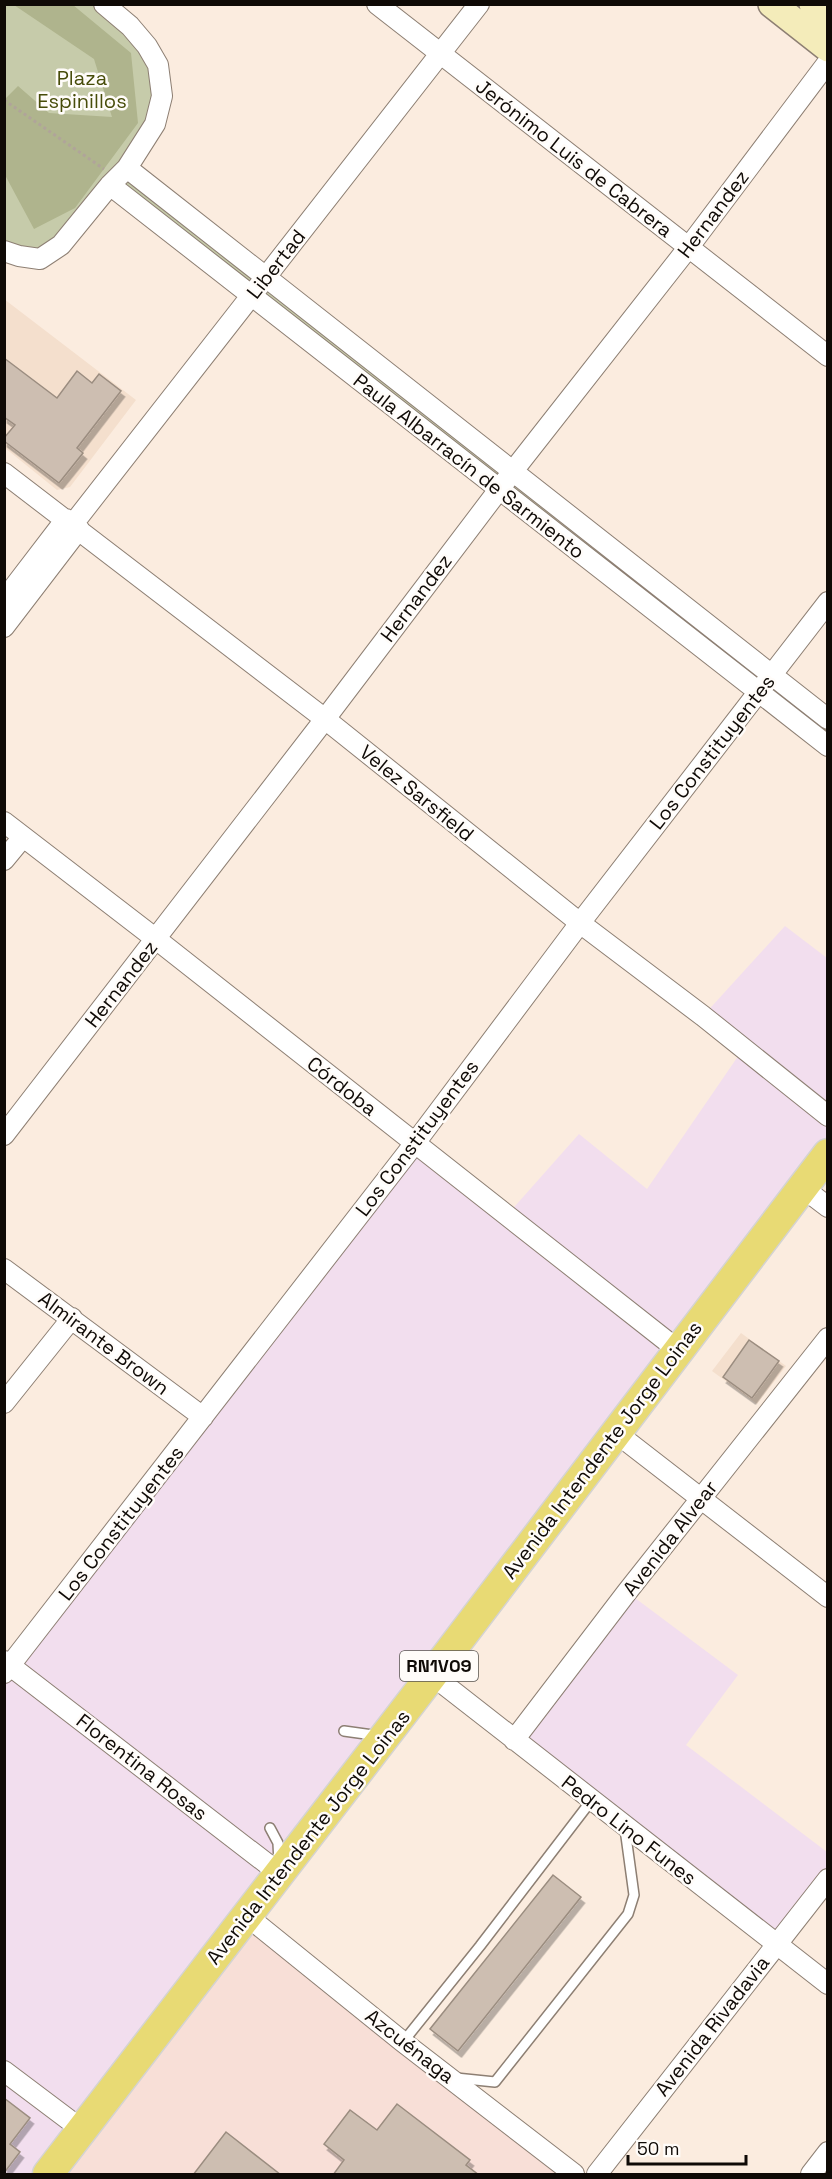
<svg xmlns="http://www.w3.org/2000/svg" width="832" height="2179" font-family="'Space Grotesk',sans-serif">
<defs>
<filter id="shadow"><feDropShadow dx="3.5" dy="6" stdDeviation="0" flood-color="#0004"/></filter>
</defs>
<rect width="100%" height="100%" fill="#fbecdf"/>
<path fill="#f2deee" d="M785 926 827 958V1154L48 2174H5V1673L415 1143 507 1215 579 1134 647 1189 743 1049 703 1016Z
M627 1592 738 1675 686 1745 827 1852V1879L776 1944 514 1740Z"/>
<path fill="#f8dfd7" d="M247 1916 574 2174H48Z"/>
<path fill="#f4dfcd" d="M4 299 136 400 70 487 57 490 5 448Z
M741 1333 786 1366 757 1404 712 1371Z"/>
<path fill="#c6cbaa" d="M4 5H104L130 26 162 96 127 167 827 719V746L110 185 40 259 5 251Z"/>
<path fill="#afb48d" d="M14 5H73L131 53 138 123 75 208 34 229 5 175V99L18 86 49 113 112 117 94 59Z"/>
<path fill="#cdbeb1" stroke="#9b8d80" stroke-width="1.5" filter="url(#shadow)" d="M4 358 57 398 77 371 92 383 99 374 121 391 77 448 83 453 59 483 4 441V438L15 425 4 417Z
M749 1340 779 1361 752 1398 723 1377Z
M553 1875 581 1897 458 2051 430 2029Z
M4 2098 30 2118 10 2144 20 2152 4 2173Z
M397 2104 470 2160 466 2165 479 2175H333L344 2160 324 2144 350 2110 377 2130Z
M226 2132 281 2175H193Z"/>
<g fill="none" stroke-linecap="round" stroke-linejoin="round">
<g stroke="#8d7f73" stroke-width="12">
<path id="service" d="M344 1731 380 1736
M270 1828 278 1843 279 1863
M403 2042 480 1946 591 1801
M456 2078 495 2082 628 1914 634 1895 625 1829"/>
</g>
<g stroke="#8d7f73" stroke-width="22">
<path id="minor" d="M377 4 828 356
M127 168 828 719
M110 185 828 746
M4 251 19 256 40 259 61 245 110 185 127 168 155 124 162 96 158 65 147 46 130 26 104 4
M4 473 325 719 580 923 703 1016 828 1116
M73 524 479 4
M4 600 66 519
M4 627 79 529
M4 822 156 939 678 1350
M4 860 23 837
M4 1135 325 719 513 471 688 248 828 62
M803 1188 828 1207
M4 1269 203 1417
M4 1403 72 1318
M615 1432 828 1597
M4 1661 279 1873
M4 1673 415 1143 580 923 828 602
M432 1675 828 1984
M514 1740 627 1592 828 1338
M247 1916 403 2042 574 2174
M4 2071 81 2129
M597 2174 828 1879
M811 2174 828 2152"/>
</g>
<g stroke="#8d7f73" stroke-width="30">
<path id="secondary" d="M772 4 828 48
M813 4 828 16"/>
</g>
<g stroke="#d4d3d2" stroke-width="33">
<path id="primary" d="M48 2174 432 1675 828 1154"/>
</g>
<path stroke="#b0a49a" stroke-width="3" stroke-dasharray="3 3" stroke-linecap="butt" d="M4 100 104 169"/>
<use href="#service" stroke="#fff" stroke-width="9"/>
<use href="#minor" stroke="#fff" stroke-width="20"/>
<use href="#secondary" stroke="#f4ecba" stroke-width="27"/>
<use href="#primary" stroke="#e8da74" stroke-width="30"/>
</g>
<g text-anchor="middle" stroke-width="5" stroke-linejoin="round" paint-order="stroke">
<rect fill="#fffcf9" stroke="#57534f" stroke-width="1.5" x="400" y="1651" width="78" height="30" rx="4.5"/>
<g font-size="18" font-weight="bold" fill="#0f0a06">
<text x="439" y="1672">RN1V09</text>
</g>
<g font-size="20" fill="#474c09" stroke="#fffcf9">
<text x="82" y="85">Plaza<tspan x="82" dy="23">Espinillos</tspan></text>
</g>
<g font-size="20" fill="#0f0a06" stroke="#fffcf9">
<text transform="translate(574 158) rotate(38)" y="7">Jerónimo Luis de Cabrera</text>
<text transform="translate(713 214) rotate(-53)" y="7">Hernandez</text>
<text transform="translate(276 264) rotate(-52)" y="7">Libertad</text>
<text transform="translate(469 466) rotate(38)" y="7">Paula Albarracín de Sarmiento</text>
<text transform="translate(416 598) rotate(-53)" y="7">Hernandez</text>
<text transform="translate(712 752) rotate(-52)" y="7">Los Constituyentes</text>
<text transform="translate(417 793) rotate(39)" y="7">Velez Sarsfield</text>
<text transform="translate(121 984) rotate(-52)" y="7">Hernandez</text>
<text transform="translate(342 1086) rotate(38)" y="7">Córdoba</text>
<text transform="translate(417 1138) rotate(-53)" y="7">Los Constituyentes</text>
<text transform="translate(104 1343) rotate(37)" y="7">Almirante Brown</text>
<text transform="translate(602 1450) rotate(-53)" y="7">Avenida Intendente Jorge Loinas</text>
<text transform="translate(121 1523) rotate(-52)" y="7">Los Constituyentes</text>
<text transform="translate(670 1538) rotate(-52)" y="7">Avenida Alvear</text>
<text transform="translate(142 1767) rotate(38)" y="7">Florentina Rosas</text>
<text transform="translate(629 1830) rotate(38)" y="7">Pedro Lino Funes</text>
<text transform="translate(308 1837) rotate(-52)" y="7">Avenida Intendente Jorge Loinas</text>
<text transform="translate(712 2026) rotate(-52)" y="7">Avenida Rivadavia</text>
<text transform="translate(410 2046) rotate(38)" y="7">Azcuénaga</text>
</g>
</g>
<rect width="832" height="2179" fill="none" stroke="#0f0a06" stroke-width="12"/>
<path d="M628 2155v9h118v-9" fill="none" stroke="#0f0a06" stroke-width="3"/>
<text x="637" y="2155" font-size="18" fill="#0f0a06" stroke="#fffcf9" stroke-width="4.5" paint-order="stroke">50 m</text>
</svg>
